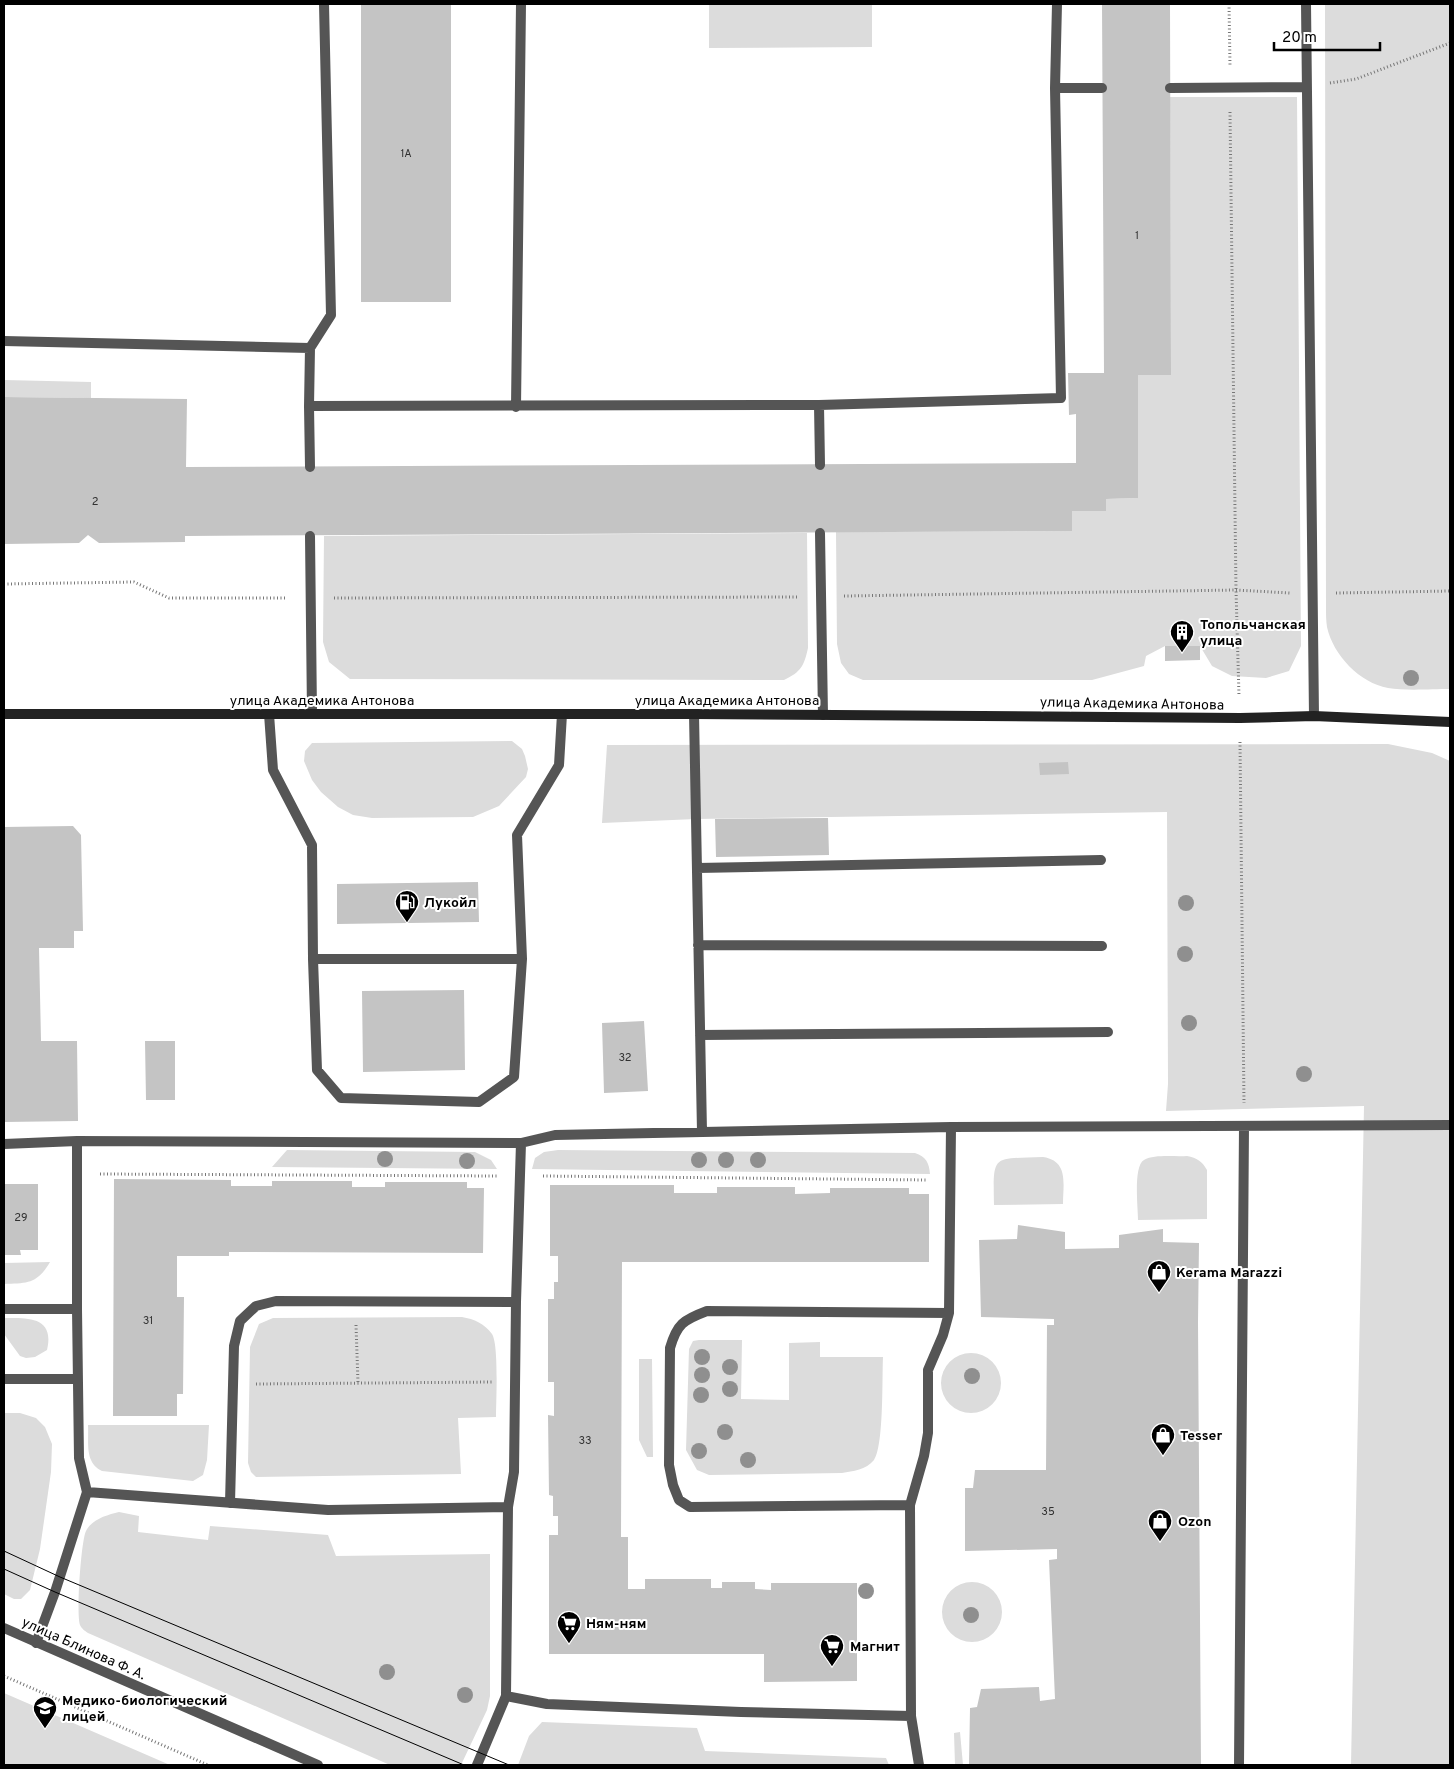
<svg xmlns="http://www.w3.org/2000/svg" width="1454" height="1769" font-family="Overpass,sans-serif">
<rect width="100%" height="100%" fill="#fff"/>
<path fill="#dcdcdc" d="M709 4H872V47L709 48Z
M1325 4H1450V689C1432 689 1405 691 1388 688 1360 683 1333 655 1327 627 1326 621 1326 614 1326 608Z
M1170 97H1297L1301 646 1289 671 1266 678 1232 676 1212 666 1200 646H1165L1146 656 1144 666 1092 680H863L849 674 841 663 837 644 836 532 1072 531V511L1106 499 1138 498V375H1171Z
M4 380 91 382V398L4 397Z
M807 533 808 648C804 666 801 672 784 680L350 679 329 662 323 642 324 536Z
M512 741 522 749 525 756 528 769 526 777 499 806 473 817 372 818 353 815 338 807 321 792 312 780 304 761 305 751 312 743Z
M1388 744 1432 753 1450 761V1765H1351L1364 1106 1166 1111 1168 1084 1167 812 696 819 602 823 607 745Z
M287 1150 475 1152 491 1160 497 1169 272 1167Z
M558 1150 915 1153C926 1157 929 1162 930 1174L532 1169 535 1158 544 1152Z
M1187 1156C1197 1158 1202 1161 1207 1170V1219L1138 1220C1138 1208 1133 1166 1144 1160 1155 1154 1174 1157 1187 1156Z
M1043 1157C1069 1161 1063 1184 1063 1204L994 1205C993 1153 992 1159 1043 1157Z
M50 1262C37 1284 28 1283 4 1284V1263Z
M462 1317C474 1319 485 1324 492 1334 499 1345 496 1402 496 1417L458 1418 461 1474 256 1477 251 1472 248 1463 250 1347 259 1324 273 1318Z
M4 1318C27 1318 55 1316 47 1350L35 1357 26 1358 20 1356 4 1334Z
M699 1340H742L741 1399 789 1400V1343L820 1342V1357H883C882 1377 884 1446 874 1460 866 1470 853 1471 842 1473L709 1475 697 1470 686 1450 689 1349 693 1341Z
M941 1383a30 30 0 1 1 60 0a30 30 0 1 1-60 0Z
M639 1359H652L653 1457H647L639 1440Z
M4 1413H20L36 1418 45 1427 52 1444 51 1472 40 1549 30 1590 21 1599H14L4 1594Z
M88 1425H209L207 1460 203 1475 193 1481 102 1471C84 1462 89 1442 88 1425Z
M119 1512 139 1516 138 1532 208 1540 210 1526 328 1535 336 1556 490 1554V1696L487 1710 461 1765H390L88 1633C85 1631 81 1628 80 1625 76 1615 81 1541 86 1531 92 1519 107 1515 119 1512Z
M942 1612a30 30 0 1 1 60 0a30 30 0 1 1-60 0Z
M4 1693 170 1765H4Z
M542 1722 697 1728 705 1751 886 1758 889 1765H518L529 1736Z
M960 1732 963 1765H955L954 1733Z"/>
<path fill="#c4c4c4" d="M361 4H451V302H361Z
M1102 4H1170L1171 375H1138V498L1106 499V511H1072V531L185 536V542L99 543 88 535 79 543 4 544V397L187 399 186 467 1076 463V414L1069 415 1068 373H1104Z
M1165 646H1200V660L1165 661Z
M1068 762 1069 774 1040 775 1039 763Z
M828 818 829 855 716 857 715 819Z
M73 826 81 835 83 931H74V948H39L41 1041H77L78 1121 4 1122V827Z
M478 882 479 922 337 924V884Z
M464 990 465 1070 363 1072 362 991Z
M644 1021 648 1091 604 1093 602 1023Z
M145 1041H175V1100H146Z
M114 1179 231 1180V1186H272V1181H352V1187H385V1182H467V1188H484L483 1253 229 1252V1256H177V1297H184L183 1394H177V1416H113Z
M4 1184H38V1250H20L21 1255H4Z
M550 1185H674V1193H717V1187H795V1194L830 1193V1188H909V1194H929V1262H622L621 1537H628V1589H645V1579H711V1588H722V1582H755V1589L771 1590V1583H857V1681L764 1682V1654H549V1535H558V1516H553V1496L549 1495 548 1415 554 1416V1382H548V1299H554V1282H558V1256H550Z
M1018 1225 1065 1232V1249L1119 1248V1235L1163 1229V1242L1199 1243 1198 1322 1201 1765H969L970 1708 977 1707 981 1689 1039 1687 1040 1701 1055 1699 1049 1560 1057 1559V1549L965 1551V1488H973L975 1470H1046L1047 1325H1054V1319L981 1317 979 1240 1017 1239Z"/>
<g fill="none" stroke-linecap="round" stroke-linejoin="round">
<path stroke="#777" stroke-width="3" stroke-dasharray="1 2.5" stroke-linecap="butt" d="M1229 4 1230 66
M1330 83 1356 79 1450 43
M1230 112 1236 590 1239 696
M4 584 134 582 169 598H287
M1336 593 1450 591
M844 596 1236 590 1290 593
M334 598 797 597
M1240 742 1244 1103
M100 1174 497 1176
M543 1176 927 1180
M356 1325 358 1383
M256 1384 493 1382
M4 1676 208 1765"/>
<path stroke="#555" stroke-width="10" d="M1306 4 1314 716
M1055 88H1102
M1170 88 1307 87
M4 341 310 348 309 406 819 405 1061 398 1055 88 1057 4
M310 348 331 315 324 4
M819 405 820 465
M309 406 310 467
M516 407 521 4
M820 533 823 715
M310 536 312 714
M269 714 273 770 312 845 313 959H522L517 835 559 765 562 714
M694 714 702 1132
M697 868 1101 860
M698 945 1102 946
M313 959 317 1070 341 1098 479 1102 514 1077 522 959
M700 1035 1108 1032
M77 1141V1309
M4 1144 77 1141 521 1143 555 1135 951 1127 1450 1125
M4 1309H77L79 1458 87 1492 55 1592 36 1643
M4 1379H78
M87 1492 328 1510 508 1507 506 1696
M230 1503 234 1346 240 1321 256 1306 276 1301 516 1302
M910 1505 924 1456 928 1433V1370L943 1335 949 1313
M508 1507 514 1472 516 1302 521 1143
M911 1716 919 1765
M477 1765 506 1696 547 1704 741 1712 911 1716 910 1505 690 1507 679 1500 673 1485 669 1465 670 1348C677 1324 683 1320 707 1311L949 1313 951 1127
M1239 1765 1244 1126"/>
<path stroke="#555" stroke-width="10" d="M4 1628 318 1765"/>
<path stroke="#222" stroke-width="10" d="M4 714H694L1240 718 1314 716 1450 722"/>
<path stroke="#000" stroke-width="1" d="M4 1551 60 1577 509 1765
M4 1569 55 1592 464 1765"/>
</g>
<g fill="#8f8f8f">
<circle cx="1411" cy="678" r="8"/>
<circle cx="1186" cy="903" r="8"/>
<circle cx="1185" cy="954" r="8"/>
<circle cx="1189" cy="1023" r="8"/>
<circle cx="1304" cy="1074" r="8"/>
<circle cx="385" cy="1159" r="8"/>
<circle cx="699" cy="1160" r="8"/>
<circle cx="726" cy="1160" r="8"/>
<circle cx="758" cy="1160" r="8"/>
<circle cx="467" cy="1161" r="8"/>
<circle cx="702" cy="1357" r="8"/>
<circle cx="730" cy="1367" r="8"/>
<circle cx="702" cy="1375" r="8"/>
<circle cx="972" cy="1376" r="8"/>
<circle cx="730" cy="1389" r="8"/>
<circle cx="701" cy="1395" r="8"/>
<circle cx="725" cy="1432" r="8"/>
<circle cx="699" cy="1451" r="8"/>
<circle cx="748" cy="1460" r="8"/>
<circle cx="866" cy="1591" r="8"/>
<circle cx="971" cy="1615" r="8"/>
<circle cx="387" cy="1672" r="8"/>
<circle cx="465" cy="1695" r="8"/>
</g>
<defs>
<g id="building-pin" transform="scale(1.25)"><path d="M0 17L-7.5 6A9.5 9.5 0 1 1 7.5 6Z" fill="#000" stroke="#fff"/><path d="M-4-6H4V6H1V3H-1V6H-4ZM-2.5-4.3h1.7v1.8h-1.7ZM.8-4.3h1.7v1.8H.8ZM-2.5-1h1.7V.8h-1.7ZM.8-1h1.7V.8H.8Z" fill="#fff"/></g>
<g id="fuel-pin" transform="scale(1.25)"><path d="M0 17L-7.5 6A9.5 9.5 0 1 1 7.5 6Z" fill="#000" stroke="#fff"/><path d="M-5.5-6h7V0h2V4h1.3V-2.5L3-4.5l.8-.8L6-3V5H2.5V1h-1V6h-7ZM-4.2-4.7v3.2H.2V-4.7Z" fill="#fff"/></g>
<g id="shop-pin" transform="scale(1.25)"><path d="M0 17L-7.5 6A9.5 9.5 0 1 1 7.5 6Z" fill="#000" stroke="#fff"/><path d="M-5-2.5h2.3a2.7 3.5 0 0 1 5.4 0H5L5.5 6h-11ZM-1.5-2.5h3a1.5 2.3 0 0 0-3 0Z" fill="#fff"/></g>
<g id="supermarket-pin" transform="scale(1.25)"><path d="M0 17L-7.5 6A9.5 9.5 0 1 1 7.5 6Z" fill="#000" stroke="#fff"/><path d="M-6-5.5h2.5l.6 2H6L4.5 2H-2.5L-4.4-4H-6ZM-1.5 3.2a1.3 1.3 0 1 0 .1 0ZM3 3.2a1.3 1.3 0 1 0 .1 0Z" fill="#fff"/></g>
<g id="school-pin" transform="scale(1.25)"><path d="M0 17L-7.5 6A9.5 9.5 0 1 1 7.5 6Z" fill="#000" stroke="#fff"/><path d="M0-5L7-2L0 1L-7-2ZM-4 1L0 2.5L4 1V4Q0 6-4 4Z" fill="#fff"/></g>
</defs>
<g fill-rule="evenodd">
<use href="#building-pin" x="1182" y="632"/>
<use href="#fuel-pin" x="407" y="902"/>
<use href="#shop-pin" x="1159" y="1272"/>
<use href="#shop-pin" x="1163" y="1435"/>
<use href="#shop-pin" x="1160" y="1521"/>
<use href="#supermarket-pin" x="569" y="1623"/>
<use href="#supermarket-pin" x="832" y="1646"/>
<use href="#school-pin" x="45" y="1708"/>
</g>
<g text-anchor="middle" stroke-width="4" stroke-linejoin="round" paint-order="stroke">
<g font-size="11" fill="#313131">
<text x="406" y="157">1А</text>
<text x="1137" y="239">1</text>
<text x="95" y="505">2</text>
<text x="625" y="1061">32</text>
<text x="21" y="1221">29</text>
<text x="148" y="1324">31</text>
<text x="585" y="1444">33</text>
<text x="1048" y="1515">35</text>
</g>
<g font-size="14" font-weight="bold" fill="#000" stroke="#fff" text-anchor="start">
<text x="1200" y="629">Топольчанская<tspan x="1200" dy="16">улица</tspan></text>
<text x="424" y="907">Лукойл</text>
<text x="1176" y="1277">Kerama Marazzi</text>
<text x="1180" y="1440">Tesser</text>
<text x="1178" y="1526">Ozon</text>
<text x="586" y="1628">Ням-ням</text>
<text x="850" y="1651">Магнит</text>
<text x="62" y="1705">Медико-биологический<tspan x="62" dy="16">лицей</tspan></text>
</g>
<g font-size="14" fill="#000" stroke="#fff">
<text x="322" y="705">улица Академика Антонова</text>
<text x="727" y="705">улица Академика Антонова</text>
<text transform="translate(1132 703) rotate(1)" y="5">улица Академика Антонова</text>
<text transform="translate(84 1648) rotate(24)" y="5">улица Блинова Ф. А.</text>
</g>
</g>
<rect width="1454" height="1769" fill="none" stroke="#000000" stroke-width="10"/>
<path d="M1274 42v8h106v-8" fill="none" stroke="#000000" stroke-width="2.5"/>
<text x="1282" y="42" font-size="15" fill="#000000" stroke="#ffffff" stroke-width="4" paint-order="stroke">20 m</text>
</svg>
